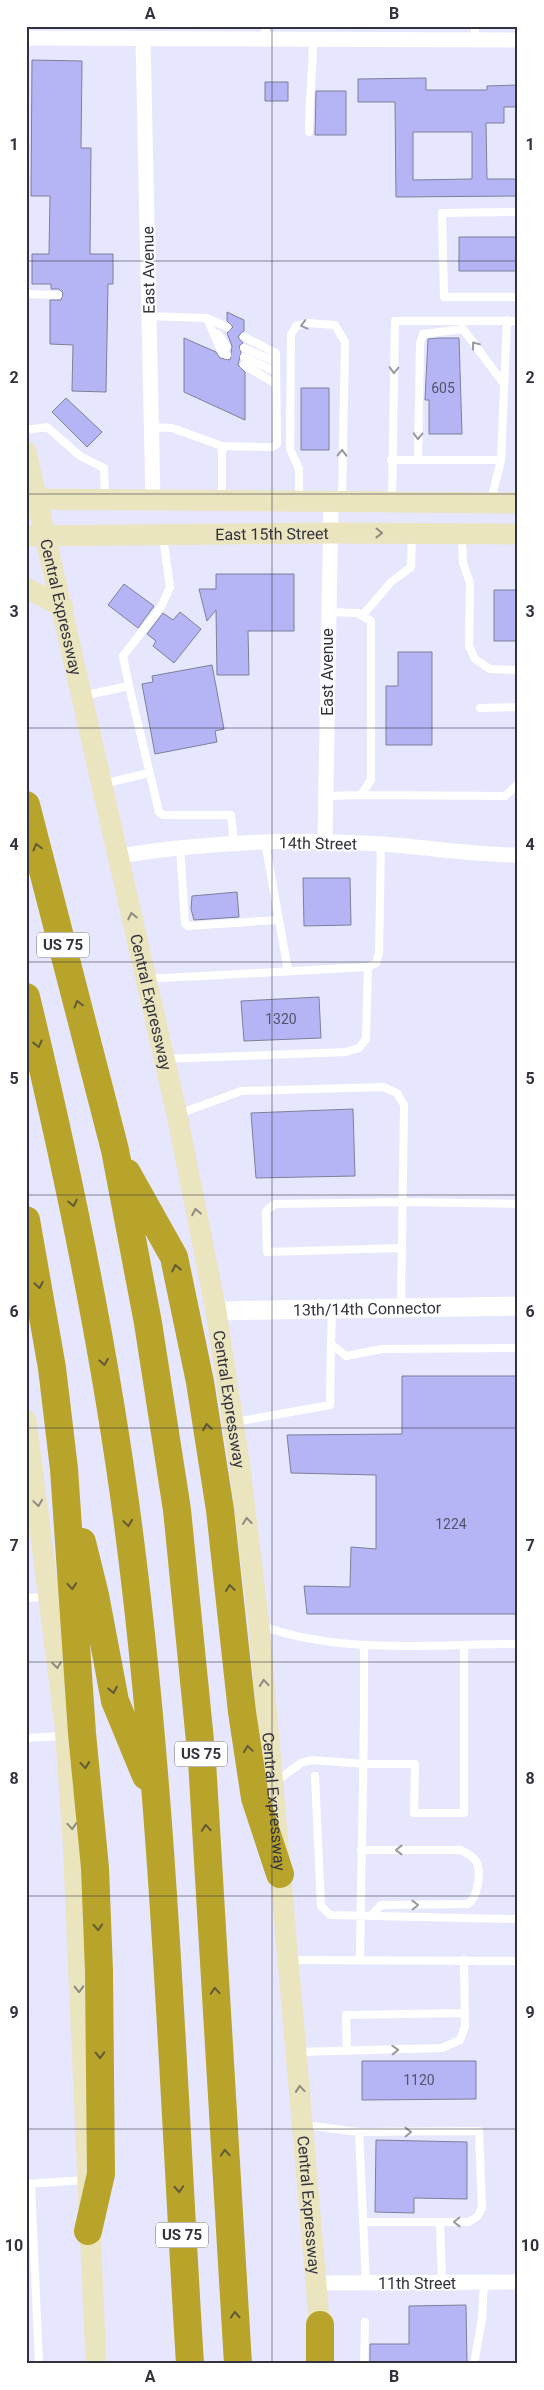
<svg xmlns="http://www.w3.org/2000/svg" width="544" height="2390" font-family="Roboto,sans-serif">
<rect width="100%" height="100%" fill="#e6e7fe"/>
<path fill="#b5b5f5" stroke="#7e7f99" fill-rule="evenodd" d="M32 60 82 61 81 148H91L90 254H113V284H108L106 392 72 391 73 345 50 344V300H61L63 293 59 289H51V284H32V254H49L50 196H31Z
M426 78V90H487V86L518 85V107H504V123H486L487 179H518V196L396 197 395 102H358V79ZM413 132H472V179L413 180Z
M265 82H288V101H265Z
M316 91H346V135H315Z
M459 237H518V271H459Z
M227 312 244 320V331L241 333 238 337 243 343 239 346 241 352 238 365 245 372V420L184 392V338L216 352 220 358 230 360 232 346 227 333 233 327 227 321Z
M440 338H459L462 434H429V400H425L428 339Z
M301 388H329V450H301Z
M66 398 102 432 87 447 52 412Z
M216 574H294V631H248L249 675H217L216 610 207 621 199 589H216Z
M124 584 154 606 138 628 108 605Z
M494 590H518V641H494Z
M180 612 201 629 174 663 153 646 156 641 147 634 163 613 173 620Z
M398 652H432V745H386V686H398Z
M212 665 224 729 215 731 217 742 155 754 142 684 153 682 152 676Z
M303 878H350L351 925 304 926Z
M237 892 239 917 194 920 191 909 192 896Z
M319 997 321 1038 244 1041 241 1001Z
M353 1109 355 1176 256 1178 251 1113Z
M402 1376H518V1614H307L304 1586 350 1587 351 1547 376 1549V1475L291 1473 287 1435 402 1434Z
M362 2061H476V2099L362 2100Z
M376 2140 467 2142V2199L414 2198V2213L375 2212Z
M466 2305 467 2364H370V2344H409V2306Z"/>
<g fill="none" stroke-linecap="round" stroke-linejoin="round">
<path stroke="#fff" stroke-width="8" d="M265 39V26
M475 40V26
M309 132C309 100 313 70 313 39
M518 212 442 213 444 297H518
M26 294 58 295
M148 316 207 318 227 327
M207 318 222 353 227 355
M218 334 227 347
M244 348 276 362
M244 357 276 372
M244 365 276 384
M151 427 172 428 222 446V499
M26 430 47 427 80 456 104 468 105 499
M222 446 272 447 277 444 276 353 244 337
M391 460H501
M418 460 420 344 423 334 463 329 504 384
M299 500V469L290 449 291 335 296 326 308 323 335 325 345 342 342 500
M392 500 395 321H518
M491 501 501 460 507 320
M462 536 463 563 470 583 469 646 475 659 490 669 518 670
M362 616 391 582 411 567 412 535
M129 686 159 812 163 815H231L234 843
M82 696 129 686 123 656 161 607 170 587 163 537
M480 708 518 707
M102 784 149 773
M361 795 505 796 518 784
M326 796 361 795 371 780V621L358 613 328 612
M265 842 288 970
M180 846 185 924 188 926 278 920
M146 979 368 967 376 963 379 953 381 844
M166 1059 346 1052 359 1048 366 1039 368 967
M179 1114 241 1091 383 1087 397 1093 404 1105 401 1308
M402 1248 267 1252 266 1211 275 1204 402 1202 518 1204
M332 1309 331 1344 346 1356 382 1349 518 1348
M235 1422 330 1405 331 1344
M26 1598 47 1597
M262 1626C343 1655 433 1644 518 1644
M26 1738 64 1736
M315 1776 321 1906 330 1915 515 1919
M275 1782 301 1763 312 1760 365 1764H415L414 1813H464V1645
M361 1850H461C466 1853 474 1856 477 1863 481 1874 478 1897 468 1904L381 1905 371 1916
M290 1960 518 1961
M360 1960C361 1855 365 1750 364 1645
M347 2051 346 2015 464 2013
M299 2052 442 2048 460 2040 465 2026 464 1960
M305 2125 359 2132 479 2131 482 2208 478 2216 469 2222H365
M359 2132 366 2283
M26 2184 86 2180
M31 2184 39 2364
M440 2222 442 2282
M364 2364 365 2322
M474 2364 482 2319 484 2282"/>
<path stroke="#fff" stroke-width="15" d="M26 38 518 40
M143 39 153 501
M325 842 331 502
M119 856C205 842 294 838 381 844 427 847 472 855 518 855
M316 2283 518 2282"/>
<path stroke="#fff" stroke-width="19" id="s1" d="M216 1311 518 1306"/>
<g stroke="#eae4bf" stroke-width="21">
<path id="s2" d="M26 452 177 1115 216 1311 239 1461 259 1625 321 2341"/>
<path d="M26 499 518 503"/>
<path id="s3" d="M26 536 331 533 518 534"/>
<path d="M26 588 63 607"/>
<path d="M26 1420 65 1725 73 1840 96 2364"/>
</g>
<path stroke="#b9a42b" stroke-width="28" d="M26 805 115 1150 148 1323 177 1510 202 1761 238 2364
M26 997C70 1179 108 1362 131 1548 165 1818 173 2092 190 2364
M127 1173 174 1257 200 1382 220 1510 242 1712 255 1798 280 1874
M26 1220 52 1368 64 1469 82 1733 95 1868 99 1971 101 2174 88 2231
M82 1542 95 1595 115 1701 146 1776
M320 2364V2325"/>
</g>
<defs><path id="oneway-chevron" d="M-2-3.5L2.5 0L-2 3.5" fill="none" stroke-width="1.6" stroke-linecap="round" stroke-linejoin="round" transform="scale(1.25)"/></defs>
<g stroke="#98989e">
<use href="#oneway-chevron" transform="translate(304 325) rotate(165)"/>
<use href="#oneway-chevron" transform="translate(475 345) rotate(-127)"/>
<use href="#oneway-chevron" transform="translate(394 370) rotate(92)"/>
<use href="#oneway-chevron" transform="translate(418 436) rotate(91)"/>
<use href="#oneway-chevron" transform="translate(342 453) rotate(-89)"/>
<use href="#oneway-chevron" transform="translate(399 1850) rotate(-180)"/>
<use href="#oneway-chevron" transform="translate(415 1905) rotate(-1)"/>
<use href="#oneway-chevron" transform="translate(395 2050) rotate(-2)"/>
<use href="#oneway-chevron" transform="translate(408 2132) rotate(-1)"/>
<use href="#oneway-chevron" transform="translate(457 2222) rotate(179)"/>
</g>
<g stroke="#8e8b7e">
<use href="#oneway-chevron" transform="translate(379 533) rotate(1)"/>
<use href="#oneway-chevron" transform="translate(132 916) rotate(-102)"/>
<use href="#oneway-chevron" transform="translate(196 1212) rotate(-101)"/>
<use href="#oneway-chevron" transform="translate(38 1503) rotate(82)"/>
<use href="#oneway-chevron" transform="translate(247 1521) rotate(-97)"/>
<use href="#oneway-chevron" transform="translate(57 1665) rotate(83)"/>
<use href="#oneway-chevron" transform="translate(264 1683) rotate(-95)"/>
<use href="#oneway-chevron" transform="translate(72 1826) rotate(86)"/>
<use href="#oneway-chevron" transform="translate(79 1989) rotate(88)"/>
<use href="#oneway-chevron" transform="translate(300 2089) rotate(-95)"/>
</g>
<g stroke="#615a37">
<use href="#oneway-chevron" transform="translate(37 847) rotate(-105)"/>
<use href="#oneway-chevron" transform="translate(78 1004) rotate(-105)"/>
<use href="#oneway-chevron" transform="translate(38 1044) rotate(76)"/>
<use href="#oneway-chevron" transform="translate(73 1203) rotate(78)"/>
<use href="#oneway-chevron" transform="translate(176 1268) rotate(-102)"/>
<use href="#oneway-chevron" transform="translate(39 1285) rotate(80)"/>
<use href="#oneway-chevron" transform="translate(104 1362) rotate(80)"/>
<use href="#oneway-chevron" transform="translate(207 1427) rotate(-99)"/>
<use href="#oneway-chevron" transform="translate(128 1523) rotate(82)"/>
<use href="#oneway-chevron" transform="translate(72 1586) rotate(86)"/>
<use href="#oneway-chevron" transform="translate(230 1588) rotate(-97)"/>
<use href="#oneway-chevron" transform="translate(113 1690) rotate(79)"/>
<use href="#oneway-chevron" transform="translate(248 1749) rotate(-98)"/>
<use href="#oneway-chevron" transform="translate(85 1765) rotate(85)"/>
<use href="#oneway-chevron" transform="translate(206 1828) rotate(-94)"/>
<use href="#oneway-chevron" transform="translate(98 1927) rotate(87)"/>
<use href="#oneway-chevron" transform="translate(215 1991) rotate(-94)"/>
<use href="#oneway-chevron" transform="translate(100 2055) rotate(89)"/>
<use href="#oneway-chevron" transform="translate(225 2153) rotate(-94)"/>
<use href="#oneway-chevron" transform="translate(179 2189) rotate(87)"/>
<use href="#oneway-chevron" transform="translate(235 2315) rotate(-93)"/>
</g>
<path fill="none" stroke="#32323d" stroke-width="1" stroke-opacity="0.55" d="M272 26V2364M26 261H518M26 494H518M26 728H518M26 962H518M26 1195H518M26 1428H518M26 1662H518M26 1896H518M26 2129H518"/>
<g text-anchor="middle" stroke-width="4" stroke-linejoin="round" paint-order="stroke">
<g font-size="14" fill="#53536b">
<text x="443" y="393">605</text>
<text x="281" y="1024">1320</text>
<text x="451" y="1529">1224</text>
<text x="419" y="2085">1120</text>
</g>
<g fill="#fff" stroke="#707077" stroke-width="1">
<rect x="37" y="932.5" width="52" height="25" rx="4"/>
<rect x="175" y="1741.5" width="52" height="25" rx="4"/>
<rect x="156" y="2222.5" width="52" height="25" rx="4"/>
</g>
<g font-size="15" font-weight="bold" fill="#32323d">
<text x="63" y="950">US 75</text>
<text x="201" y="1759">US 75</text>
<text x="182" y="2240">US 75</text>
</g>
<g font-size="16" fill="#32323d" stroke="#fff">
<text transform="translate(148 270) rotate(-91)" y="6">East Avenue</text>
<text dy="6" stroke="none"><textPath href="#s3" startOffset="246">East 15th Street</textPath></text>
<text dy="6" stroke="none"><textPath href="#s2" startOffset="159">Central Expressway</textPath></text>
<text transform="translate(327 672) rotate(-90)" y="6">East Avenue</text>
<text transform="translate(318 843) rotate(1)" y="6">14th Street</text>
<text dy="6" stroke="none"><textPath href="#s2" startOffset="564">Central Expressway</textPath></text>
<text dy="6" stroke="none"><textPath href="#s1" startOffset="151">13th/14th Connector</textPath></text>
<text dy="6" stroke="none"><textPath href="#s2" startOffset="969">Central Expressway</textPath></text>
<text dy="6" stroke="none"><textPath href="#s2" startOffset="1374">Central Expressway</textPath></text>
<text dy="6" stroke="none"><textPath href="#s2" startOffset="1779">Central Expressway</textPath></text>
<text x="417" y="2289">11th Street</text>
</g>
</g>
<rect width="544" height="2390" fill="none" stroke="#ffffff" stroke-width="55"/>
<rect x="28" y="28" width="488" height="2334" fill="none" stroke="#32323d" stroke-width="2"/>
<g font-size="16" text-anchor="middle" font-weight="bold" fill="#32323d">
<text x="150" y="19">A</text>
<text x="394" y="19">B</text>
<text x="14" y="150">1</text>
<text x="530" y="150">1</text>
<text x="14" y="383">2</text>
<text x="530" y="383">2</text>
<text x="14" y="617">3</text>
<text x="530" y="617">3</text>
<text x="14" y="850">4</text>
<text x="530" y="850">4</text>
<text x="14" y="1084">5</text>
<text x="530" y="1084">5</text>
<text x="14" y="1317">6</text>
<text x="530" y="1317">6</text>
<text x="14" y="1551">7</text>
<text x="530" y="1551">7</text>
<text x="14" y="1784">8</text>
<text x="530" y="1784">8</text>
<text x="14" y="2018">9</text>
<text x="530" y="2018">9</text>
<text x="14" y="2251">10</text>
<text x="530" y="2251">10</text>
<text x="150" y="2382">A</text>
<text x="394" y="2382">B</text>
</g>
</svg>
